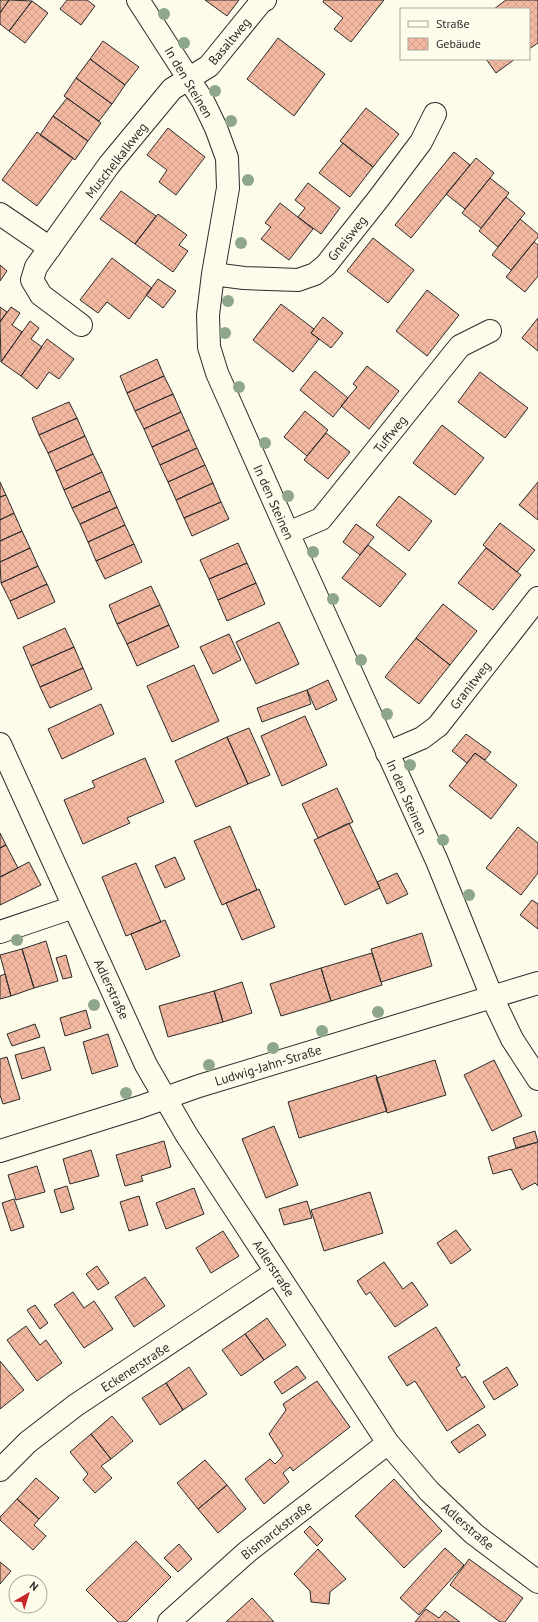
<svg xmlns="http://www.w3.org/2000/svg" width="538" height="1622" font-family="'PT Sans',sans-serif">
<defs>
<pattern id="building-cross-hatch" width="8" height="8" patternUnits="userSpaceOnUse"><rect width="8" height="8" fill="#f2b8a0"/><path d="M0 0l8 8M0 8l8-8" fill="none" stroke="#d09e8a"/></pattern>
</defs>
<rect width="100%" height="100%" fill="#fdfbea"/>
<path fill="url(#building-cross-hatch)" stroke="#2b2b2b" d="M0 0H9L0 13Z
M9 0 32 1 9 31 0 24V13Z
M67 0H87L95 6 81 25 60 9Z
M205 0H239L227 16Z
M324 0H384L351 42 334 29 343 18 323 2Z
M506 0H538V43L529 49V9H494Z
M32 1 48 13 25 43 9 31Z
M278 38 325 74 294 116 247 79Z
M103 41 139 67 125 85 90 59Z
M90 59 125 85 112 104 76 78Z
M486 59H515L496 73Z
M76 78 112 104 99 121 64 96Z
M67 98 101 123 88 141 53 116Z
M366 108 399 134 373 167 340 141Z
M53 116 88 141 75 160 40 135Z
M168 128 205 157 176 195 159 182 167 170 147 155Z
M37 132 73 158 37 206 2 180Z
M343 143 373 167 350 197 319 173Z
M454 152 470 165 411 238 395 225Z
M476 158 494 173 465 209 446 194Z
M490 178 509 193 481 228 462 213Z
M308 183 340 208 321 234 298 217 305 208 295 200Z
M121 191 156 216 135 244 100 219Z
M506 197 525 213 498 247 479 231Z
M280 203 313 229 289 260 261 239 271 227 265 223Z
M158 214 187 235 179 245 188 251 173 272 135 244Z
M520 219 538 234V237L511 270 492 255Z
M373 238 414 270 388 303 347 271Z
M534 242 538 245V276L525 292 506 277Z
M112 258 152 288 129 319 107 302 98 313 80 300Z
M0 265 7 271 0 281Z
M158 279 176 291 163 308 146 295Z
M427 290 459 315 427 356 396 331Z
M281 304 314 329 311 333 319 339 293 372 253 340Z
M0 307 7 312 0 322Z
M11 307 20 313 12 325 22 332 1 362 0 322Z
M323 317 343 333 331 348 311 333Z
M538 318V351L522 338Z
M30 321 39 328 31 339 42 347 21 376 1 362Z
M47 339 74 359 59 379 49 372 37 389 21 376Z
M157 359 164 376 127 393 120 376Z
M367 366 399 391 369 429 341 406 357 387 353 384Z
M315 371 348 398 333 417 300 390Z
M480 372 528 408 505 438 458 402Z
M164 376 173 394 135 411 127 393Z
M173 394 181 412 144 429 135 411Z
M69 402 77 418 39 435 32 418Z
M305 411 328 430 307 456 284 437Z
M181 412 189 430 152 447 144 429Z
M77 418 85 436 48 453 39 435Z
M442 425 484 458 455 495 413 463Z
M189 430 197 448 160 465 152 447Z
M326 433 350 452 328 479 304 460Z
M85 436 93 454 56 471 48 453Z
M197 448 205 465 168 482 160 465Z
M93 454 102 472 64 490 56 471Z
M205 465 213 483 176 500 168 482Z
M102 472 110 491 72 508 64 490Z
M0 482 6 495 0 497Z
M538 482V520L519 505Z
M213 483 221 502 184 518 176 500Z
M110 491 117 507 80 524 72 508Z
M6 495 14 513 0 520V497Z
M399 496 432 521 409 551 376 525Z
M221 502 229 519 192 536 184 518Z
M117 507 125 525 88 542 80 524Z
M14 513 22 531 0 541V520Z
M500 523 535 550 517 572 483 545Z
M356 524 374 537 360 555 343 542Z
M125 525 134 544 96 561 88 542Z
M22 531 30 548 0 562V541Z
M238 543 247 563 209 579 200 560Z
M134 544 142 562 105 579 96 561Z
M368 545 406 574 380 607 342 578Z
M30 548 38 566 1 583 0 562Z
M486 548 521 575 493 610 458 583Z
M247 563 256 583 218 600 209 579Z
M38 566 47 584 10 601 1 583Z
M256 583 265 604 227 621 218 600Z
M47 584 55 602 18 619 10 601Z
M151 586 160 605 117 624 109 605Z
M443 604 477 631 450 665 416 638Z
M160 605 169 625 127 644 117 624Z
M279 622 299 664 256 684 236 642Z
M169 625 179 647 137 666 127 644Z
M65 628 74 647 31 666 23 647Z
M229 634 241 660 213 674 200 647Z
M416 638 450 665 419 704 385 677Z
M74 647 83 668 40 687 31 666Z
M194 665 219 721 172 742 147 686Z
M83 668 92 689 50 708 40 687Z
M328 680 337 700 316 710 307 690Z
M307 690 311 704 262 722 257 708Z
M101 704 114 734 62 759 48 729Z
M305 716 327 765 282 786 261 736Z
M249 728 270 775 248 784 227 737Z
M466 734 491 752 485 760 475 753 467 763 452 751Z
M227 737 248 784 196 807 175 761Z
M475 753 517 785 491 819 449 786Z
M145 758 164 802 127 818 130 823 83 844 64 800 95 787 92 781Z
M337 788 353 822 318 838 302 804Z
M349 823 380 888 345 905 314 840Z
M230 826 257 890 222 905 194 841Z
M518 827 538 843V873L521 895 486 868Z
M0 833 6 845 0 848Z
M6 845 18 868 0 877V848Z
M175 857 185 879 165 888 155 866Z
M29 862 41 885 0 905V877Z
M136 863 161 922 126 936 102 877Z
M397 873 408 894 387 904 377 882Z
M259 889 275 927 242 940 226 903Z
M532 900 538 904V929L520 915Z
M165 920 180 956 146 970 131 934Z
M422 933 432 966 381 982 371 949Z
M46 941 58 981 34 988 22 949Z
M22 949 34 988 11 996 0 955Z
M372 953 382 985 331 1001 321 968Z
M66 955 72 977 63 979 56 958Z
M321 968 331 1001 281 1016 270 984Z
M5 974 11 996 0 999V976Z
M242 982 252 1013 223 1022 214 991Z
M214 991 223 1022 168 1037 159 1006Z
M86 1010 91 1028 65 1036 60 1018Z
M35 1024 40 1037 12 1046 7 1034Z
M108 1034 118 1066 92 1074 83 1042Z
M44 1047 51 1070 22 1079 15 1055Z
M7 1057 20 1099 3 1104 0 1095V1059Z
M435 1060 446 1095 387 1113 376 1078Z
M494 1060 522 1116 492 1131 464 1075Z
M376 1075 387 1111 299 1138 288 1102Z
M274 1126 298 1185 266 1198 242 1139Z
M535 1131 538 1142 516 1148 513 1138Z
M164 1141 171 1167 141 1176 143 1181 125 1186 116 1155Z
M538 1142V1186L535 1183 522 1190 511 1169 493 1174 488 1157Z
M91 1150 99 1176 70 1184 63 1159Z
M37 1166 45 1192 16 1200 8 1175Z
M67 1186 74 1209 61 1213 54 1190Z
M194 1188 204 1214 166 1229 156 1203Z
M370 1192 383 1233 324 1251 311 1210Z
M139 1196 148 1225 129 1231 120 1202Z
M14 1199 24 1227 11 1231 2 1203Z
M307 1201 312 1218 284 1225 279 1209Z
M456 1230 471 1250 451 1264 437 1243Z
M223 1231 239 1256 211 1273 196 1248Z
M384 1262 403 1289 412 1282 428 1305 395 1327 370 1292 366 1295 357 1281Z
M97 1266 109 1283 98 1290 86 1274Z
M145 1277 165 1306 134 1327 115 1297Z
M73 1292 84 1308 94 1301 113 1329 84 1348 54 1305Z
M35 1305 48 1323 40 1329 27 1310Z
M267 1318 286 1345 264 1360 245 1334Z
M26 1326 40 1345 46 1340 62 1363 37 1381 7 1340Z
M436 1327 460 1365 456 1368 462 1378 465 1376 485 1407 447 1431 415 1381 407 1386 388 1357Z
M245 1334 264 1360 241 1376 222 1350Z
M0 1361 24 1390 0 1409Z
M297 1366 306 1378 282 1394 274 1382Z
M189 1367 207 1394 183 1410 166 1383Z
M507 1367 518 1385 494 1400 483 1382Z
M317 1381 350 1427 293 1471 290 1467 283 1473 289 1482 264 1504 245 1479 270 1459 275 1464 283 1456 269 1434 286 1410 283 1404Z
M166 1383 183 1410 160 1425 142 1398Z
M112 1416 133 1441 111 1459 91 1434Z
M478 1424 486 1435 459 1453 451 1442Z
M91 1434 111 1459 101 1466 112 1478 95 1493 83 1480 88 1474 70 1452Z
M205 1460 227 1485 198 1509 177 1483Z
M36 1478 59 1498 39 1519 17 1499Z
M394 1479 442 1531 404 1568 355 1516Z
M227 1485 246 1509 218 1533 198 1509Z
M17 1499 39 1519 34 1525 46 1536 33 1550 0 1520V1517Z
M310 1526 323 1540 317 1546 304 1532Z
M136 1541 171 1577 126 1622H118L86 1590Z
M179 1544 192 1559 178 1572 164 1558Z
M445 1548 464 1565 419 1615 400 1598Z
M318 1549 346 1579 330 1592 329 1604 311 1602 310 1591 294 1574Z
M469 1559 523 1598 505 1622H500L450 1585Z
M0 1562 11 1571 0 1584Z
M252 1598 274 1622H226Z
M426 1609 439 1618 445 1611 460 1622H415Z"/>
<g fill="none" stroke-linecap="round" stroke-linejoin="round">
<g stroke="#2b2b2b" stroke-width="24">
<path id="minor" d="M138 0 203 101 216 128 227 158 228 188 213 274 208 315 209 347 217 373 288 533 437 861 492 997 512 1039 538 1079
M0 214 50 248
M213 274 244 278 298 280 315 274 326 265 379 198 421 142 435 114
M81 325 41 295 32 280 36 267 109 165 172 89 209 66 261 2 265 0
M288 533 321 519 460 346 490 331
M0 744 146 1065 186 1134 388 1443 429 1491 474 1534 538 1582
M387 753 422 738 438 726 538 598
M0 932 74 907
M0 1151 140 1107 199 1086 538 983
M0 1470 28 1442 76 1405 276 1272
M169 1622 247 1552 388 1443"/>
</g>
<use href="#minor" stroke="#fdfbea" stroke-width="22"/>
</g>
<g fill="#8ea78a">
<circle cx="164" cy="14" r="6"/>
<circle cx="184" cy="43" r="6"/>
<circle cx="215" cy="91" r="6"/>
<circle cx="231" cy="121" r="6"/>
<circle cx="248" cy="180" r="6"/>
<circle cx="241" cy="243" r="6"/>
<circle cx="228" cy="301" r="6"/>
<circle cx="225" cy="333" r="6"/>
<circle cx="239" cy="387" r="6"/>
<circle cx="265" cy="443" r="6"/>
<circle cx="288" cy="496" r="6"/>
<circle cx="313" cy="552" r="6"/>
<circle cx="333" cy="599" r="6"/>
<circle cx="361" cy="660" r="6"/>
<circle cx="387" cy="714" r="6"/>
<circle cx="410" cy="765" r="6"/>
<circle cx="443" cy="840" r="6"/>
<circle cx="469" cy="895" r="6"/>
<circle cx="17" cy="940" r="6"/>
<circle cx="94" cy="1005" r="6"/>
<circle cx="378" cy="1012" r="6"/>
<circle cx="322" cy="1031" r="6"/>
<circle cx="273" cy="1048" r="6"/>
<circle cx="209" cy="1065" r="6"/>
<circle cx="126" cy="1093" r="6"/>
</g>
<g text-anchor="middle" stroke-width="3" stroke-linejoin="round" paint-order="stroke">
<g font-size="13" fill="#2b2b2b" stroke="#fdfbea">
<text transform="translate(229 41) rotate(-50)" y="5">Basaltweg</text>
<text transform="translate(189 82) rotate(59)" y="5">In den Steinen</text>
<text transform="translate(116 160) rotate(-52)" y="5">Muschelkalkweg</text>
<text transform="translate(347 238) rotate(-51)" y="5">Gneisweg</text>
<text transform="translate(390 434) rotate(-51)" y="5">Tuffweg</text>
<text transform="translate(274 502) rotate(66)" y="5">In den Steinen</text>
<text transform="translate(470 685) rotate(-52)" y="5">Granitweg</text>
<text transform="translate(407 797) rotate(66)" y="5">In den Steinen</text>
<text transform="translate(112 989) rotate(65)" y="5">Adlerstraße</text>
<text transform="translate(268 1065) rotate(-17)" y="5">Ludwig-Jahn-Straße</text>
<text transform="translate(274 1268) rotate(57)" y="5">Adlerstraße</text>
<text transform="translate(135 1367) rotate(-33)" y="5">Eckenerstraße</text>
<text transform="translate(468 1526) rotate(41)" y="5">Adlerstraße</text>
<text transform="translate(276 1530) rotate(-38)" y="5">Bismarckstraße</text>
</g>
</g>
<rect x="400" y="8" width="130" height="52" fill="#fdfbea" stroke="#a9a89e"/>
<rect x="408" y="21" width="20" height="6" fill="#fdfbea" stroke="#a9a89e"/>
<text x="436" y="28" font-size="12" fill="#2b2b2b">Straße</text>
<rect x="408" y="38" width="20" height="12" fill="url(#building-cross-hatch)" stroke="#a9a89e"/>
<text x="436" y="48" font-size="12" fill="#2b2b2b">Gebäude</text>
<g transform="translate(28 1594) rotate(38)"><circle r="19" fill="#fdfbea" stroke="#a9a89e"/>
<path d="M0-3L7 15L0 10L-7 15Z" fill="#c62828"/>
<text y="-6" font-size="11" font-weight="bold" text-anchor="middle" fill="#2b2b2b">N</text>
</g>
</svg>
